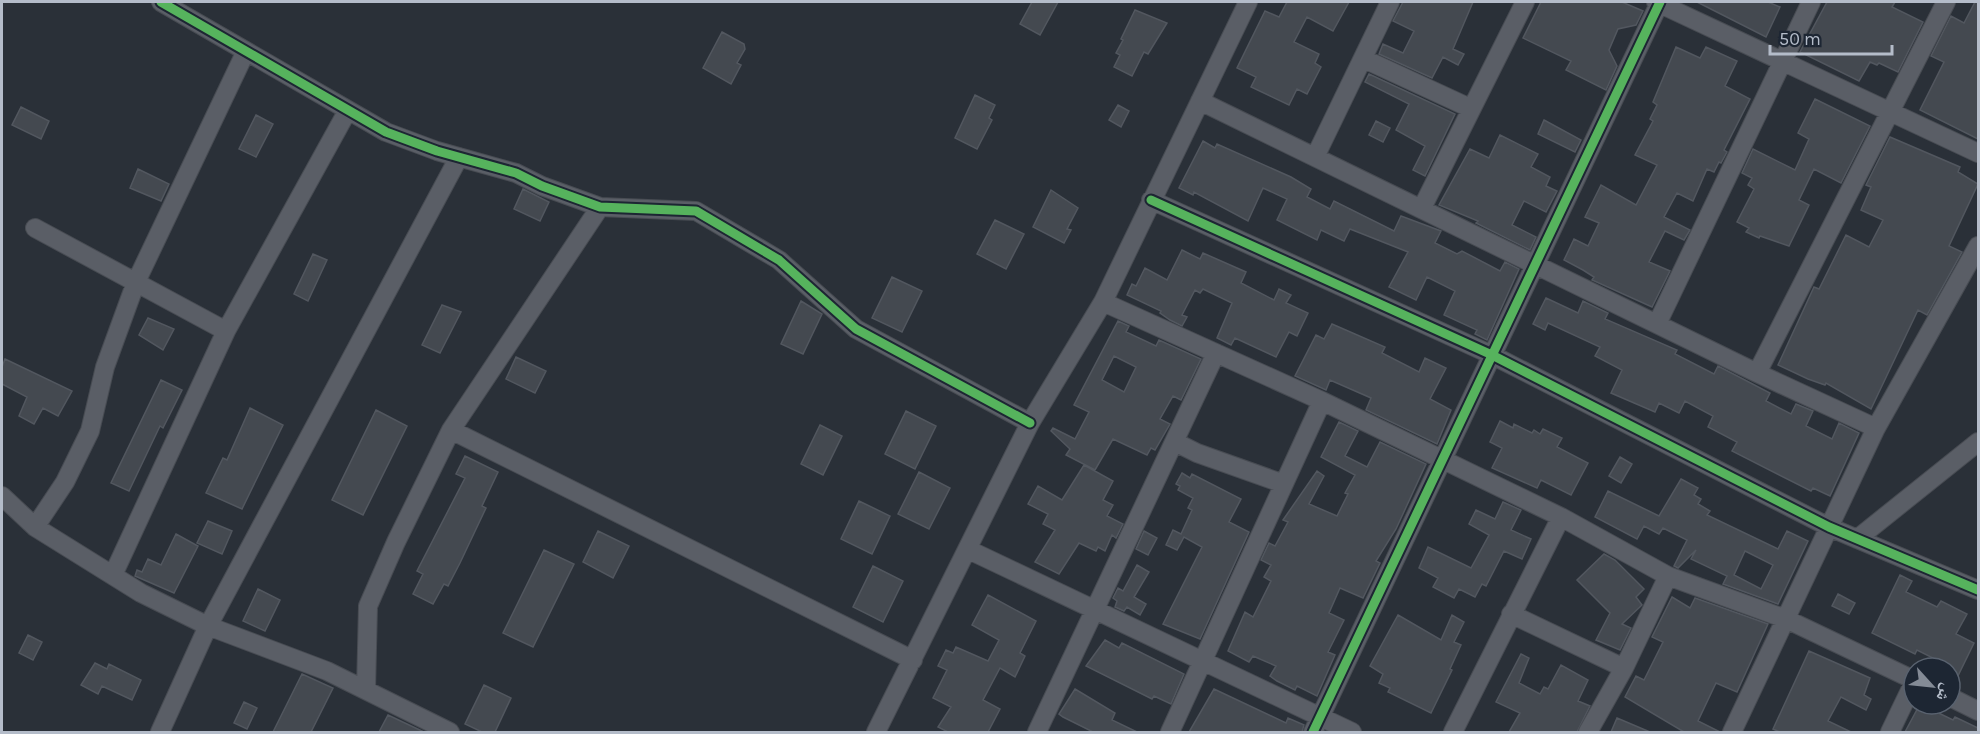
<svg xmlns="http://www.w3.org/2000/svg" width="1980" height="734" font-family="Karla,'Noto Naskh Arabic',sans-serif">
<rect width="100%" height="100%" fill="#2a3038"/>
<path fill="#444950" stroke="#52575f" stroke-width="1.5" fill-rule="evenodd" d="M1032 2H1058L1040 35 1020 24Z
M1287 2H1349L1333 31 1307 17 1294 42 1319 54 1315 63 1321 67 1307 94 1297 89 1289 105 1251 87 1256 77 1237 68 1265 11 1279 17Z
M1403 2H1473L1453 49 1464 54 1458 65 1443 57 1432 78 1379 54 1383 44 1403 53 1414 31 1393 21Z
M1541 2H1622L1643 11 1636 25 1618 29 1609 50 1617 66 1606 90 1566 70 1571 61 1523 38Z
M1697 2H1768L1780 7 1766 37Z
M1827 2H1895L1892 7 1923 22 1898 72 1879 63 1877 65 1870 62 1859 81 1800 52Z
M1975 2H1978V139L1920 110 1944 62 1931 56 1951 16 1964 23Z
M1135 10 1167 23 1148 54 1144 52 1132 76 1114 67 1120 55 1116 53 1123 40 1121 39Z
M722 32 744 44 745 49 737 63 741 65 731 84 703 68Z
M1676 47 1700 58 1706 47 1737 61 1725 86 1750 99 1724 150 1727 152 1721 163 1719 162 1714 172 1707 169 1693 201 1677 193 1664 217 1690 230 1684 240 1665 231 1649 262 1670 271 1652 307 1592 280 1594 277 1583 270 1564 260 1574 239 1588 246 1599 223 1585 217 1601 185 1636 205 1657 165 1635 155 1653 121 1650 119 1657 105 1653 102Z
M1369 74 1455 114 1425 176 1413 170 1425 146 1396 130 1409 104 1365 82Z
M975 95 995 105 989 118 992 120 977 149 955 138Z
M1815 99 1870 126 1841 183 1814 169 1799 200 1809 205 1789 246 1760 236 1759 238 1746 232 1749 228 1737 222 1754 189 1748 185 1752 178 1742 173 1753 149 1795 170 1809 139 1798 133Z
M1118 105 1129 111 1121 127 1109 120Z
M21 107 49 121 41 139 12 125Z
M256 115 273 124 256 157 239 149Z
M1544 120 1581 140 1575 152 1538 134Z
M1376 121 1390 128 1383 142 1369 135Z
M1500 135 1538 154 1531 167 1550 177 1546 186 1557 191 1546 212 1524 201 1512 225 1536 237 1530 250 1476 223 1478 221 1439 205 1470 149 1489 158Z
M1890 137 1960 167 1958 172 1978 184 1949 246 1962 252 1927 315 1918 310 1871 409 1826 383 1825 385 1808 379 1778 365 1814 287 1819 289 1846 235 1869 247 1883 220 1861 210 1871 187 1866 185Z
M1203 141 1215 148 1217 144 1291 177 1311 189 1307 197 1330 209 1334 201 1394 231 1401 216 1441 231 1435 243 1457 254 1462 251 1500 271 1505 262 1519 269 1487 340 1475 334 1477 330 1444 315 1455 291 1427 277 1416 300 1389 287 1408 252 1350 229 1344 241 1321 230 1317 240 1277 220 1287 199 1263 188 1248 221 1194 192 1193 195 1179 188Z
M138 169 169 184 161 201 130 188Z
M523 189 549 202 540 221 514 209Z
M1051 190 1078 208 1067 229 1071 230 1064 243 1033 227Z
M995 220 1024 234 1006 269 977 254Z
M1182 250 1200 259 1203 253 1246 272 1241 283 1274 300 1279 289 1291 295 1286 303 1308 313 1297 336 1289 332 1276 357 1235 338 1231 345 1217 338 1232 303 1203 289 1200 293 1195 290 1182 315 1187 317 1182 326 1170 320 1160 313 1161 311 1127 295 1132 284 1136 286 1145 268 1167 280Z
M313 254 327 260 308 301 294 294Z
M892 277 922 291 902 332 872 318Z
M1546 298 1578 313 1583 301 1608 313 1605 319 1677 350 1675 354 1714 374 1718 366 1743 379 1770 393 1766 401 1791 414 1796 404 1813 411 1806 426 1832 439 1839 423 1859 433 1830 496 1813 488 1811 491 1732 451 1737 442 1708 427 1713 416 1685 401 1679 413 1659 403 1655 412 1611 393 1622 370 1595 356 1600 347 1548 323 1545 330 1533 324Z
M801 301 822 314 803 354 781 344Z
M442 305 461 312 440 353 422 345Z
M148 318 174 329 163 350 139 335Z
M1118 321 1129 326 1126 332 1156 346 1159 340 1201 359 1181 400 1173 396 1160 419 1170 424 1155 450 1151 448 1147 455 1113 439 1095 470 1066 455 1070 449 1051 431 1053 428 1075 439 1089 412 1074 405ZM1114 356 1136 367 1124 392 1102 380Z
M1332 324 1385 347 1382 353 1419 372 1425 358 1446 368 1430 399 1451 410 1437 444 1366 410 1371 398 1330 380 1326 390 1295 376 1316 335 1324 339Z
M516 357 546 371 535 393 506 379Z
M5 359 72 391 58 416 43 408 34 424 19 416 27 397 2 384V367Z
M161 380 182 390 163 428 160 426 129 491 111 483Z
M250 408 283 425 242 509 206 493 223 458 227 460Z
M376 410 407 426 363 515 332 500Z
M906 411 936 426 915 469 885 454Z
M1500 421 1513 428 1514 424 1532 433 1534 430 1540 434 1543 429 1562 438 1557 447 1588 463 1571 495 1541 480 1537 488 1492 468 1502 448 1490 442Z
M1339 422 1358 431 1345 456 1367 467 1380 442 1426 464 1396 529 1376 561 1380 563 1363 598 1340 588 1329 613 1344 620 1328 652 1335 655 1317 696 1297 686 1295 690 1277 681 1270 676 1276 666 1253 656 1249 662 1228 651 1245 612 1253 617 1271 581 1264 577 1271 565 1261 560 1269 543 1275 546 1288 522 1283 520 1317 471 1324 476 1309 504 1337 516 1348 494 1345 493 1355 475 1321 457Z
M820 425 842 436 823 475 801 464Z
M465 456 498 472 482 506 486 508 460 563 448 586 444 584 433 604 413 594 423 574 417 571 465 478 456 474Z
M1620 457 1632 464 1621 483 1609 476Z
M1084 465 1113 481 1103 500 1113 505 1107 516 1123 524 1116 538 1112 535 1105 551 1098 547 1096 551 1079 543 1059 574 1035 562 1055 530 1043 524 1048 514 1028 504 1038 486 1062 500Z
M919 472 950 488 929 529 898 514Z
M1182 473 1190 478 1192 474 1241 499 1229 522 1249 532 1200 639 1163 624 1202 547 1184 537 1177 550 1166 545 1173 530 1181 534 1192 510 1188 508 1193 498 1178 490 1180 486 1176 484Z
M1681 479 1698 488 1694 495 1701 499 1698 504 1710 511 1707 515 1778 549 1787 531 1808 541 1778 604 1723 584 1727 576 1691 559 1696 550 1678 568 1674 566 1687 540 1663 528 1659 534 1644 526 1637 539 1595 517 1608 491 1659 516ZM1745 551 1773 565 1761 589 1734 575Z
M859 501 890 516 872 554 841 539Z
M1503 502 1521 510 1511 530 1531 539 1522 559 1504 551 1486 586 1482 584 1475 597 1459 589 1454 598 1433 587 1438 578 1419 568 1428 547 1471 568 1489 535 1469 524 1476 510 1495 519Z
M208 521 232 531 222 554 197 543Z
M598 531 629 546 613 578 583 562Z
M1144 531 1157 538 1148 555 1136 549Z
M176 534 198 546 174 593 135 576 137 570 142 572 148 559 161 565Z
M544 550 574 564 533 647 503 633Z
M1604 554 1615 560 1644 589 1636 597 1642 605 1622 624 1631 628 1620 650 1596 640 1610 613 1577 580Z
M1137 565 1149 572 1134 597 1146 604 1140 615 1127 607 1124 611 1115 607 1117 601 1113 598 1118 588 1123 591Z
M873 566 903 581 883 622 853 607Z
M1900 575 1912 581 1906 592 1937 607 1941 601 1967 614 1956 634 1974 643 1953 686H1950V668H1938L1941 662 1917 650 1915 654 1872 633Z
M258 589 280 600 265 631 243 621Z
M1838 594 1855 603 1849 614 1832 606Z
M988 595 1036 621 1020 653 1025 656 1015 677 1000 668 983 700 1000 709 988 732H948L938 727 951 707 933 698 947 670 938 666 946 650 953 653 956 647 988 661 999 640 972 625Z
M1672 597 1690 608 1695 598 1768 624 1737 692 1716 683 1698 721 1720 732H1684L1625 697 1636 676 1644 680 1663 642 1652 637Z
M1398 615 1441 640 1452 615 1464 622 1454 642 1461 645 1450 669 1452 670 1431 713 1388 692 1390 688 1379 683 1383 674 1370 666Z
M28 635 42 642 33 660 19 653Z
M1105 640 1119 648 1122 643 1184 674 1171 704 1154 696 1152 699 1086 666Z
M1809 651 1870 678 1864 695 1871 699 1866 710 1841 697 1828 721 1851 732H1780L1773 729Z
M1521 654 1529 658 1519 683 1540 694 1544 687 1548 689 1561 665 1588 680 1578 701 1590 706 1577 732H1509L1520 713 1496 702Z
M95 663 107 669 109 664 141 680 132 700 102 686 98 694 81 685Z
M302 674 333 688 311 732H273Z
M484 685 511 698 495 732H482L465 724Z
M1075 689 1115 713 1112 720 1137 732H1093L1063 717 1059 714Z
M1214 689 1286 723 1288 718 1304 725 1302 732H1189Z
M244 702 257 708 247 729 234 723Z
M1920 704 1953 720 1955 717 1978 728V732H1905Z
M388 715 424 732H379Z
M1617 718 1650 732H1611Z"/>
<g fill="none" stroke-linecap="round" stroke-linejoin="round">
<g stroke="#484c53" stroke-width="20">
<path id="minor" d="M161 2 386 132 437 151 516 173 542 186 600 207 696 211 779 260 856 329 1030 423
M1656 2 1978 153
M1364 59 1470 108
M1200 101 1757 373 1876 428
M1315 157 1390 2
M1151 200 1492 355 1829 527 1978 590
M1422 208 1525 2
M35 228 226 331
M1103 302 1322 401 1561 517 1668 576 1786 619 1914 680
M1657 324 1811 2
M1757 373 1946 2
M451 430 913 660
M1175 442 1197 453 1284 484
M2 496 35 527 141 593 208 626 327 671 450 732
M35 527 65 482 90 431 105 367 136 282 246 51
M1857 539 1978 442
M969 550 1352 732
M113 575 226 331 348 110
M1511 614 1624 668
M366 690 368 606 396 542 451 430 600 207
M1950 697 1978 711
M160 732 208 626 459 157
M876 732 1030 423 1103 302 1248 2
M1037 732 1216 353
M1170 732 1322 401
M1313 732 1660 2
M1453 732 1561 517
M1588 732 1624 668 1668 576
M1732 732 1876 428 1978 246
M1890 732 1914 682"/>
</g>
<use href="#minor" stroke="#5a5e66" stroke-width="18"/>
<g stroke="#1d2633" stroke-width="13">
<path id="cycleway" d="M161 2 386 132 437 151 516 173 542 186 600 207 696 211 779 260 856 329 1030 423
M1151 200 1492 355 1829 527 1978 590
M1313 732 1660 2"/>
</g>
<use href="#cycleway" stroke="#56b35d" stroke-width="9"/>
</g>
<rect width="1980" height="734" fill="none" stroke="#b4bcc9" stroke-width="6"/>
<g transform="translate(1932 686) rotate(117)"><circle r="28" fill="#1d2633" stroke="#59626f" stroke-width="1.5"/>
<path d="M0-4.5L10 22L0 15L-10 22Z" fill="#848b96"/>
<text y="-9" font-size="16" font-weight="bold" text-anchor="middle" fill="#b4bcc9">ش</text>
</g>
<path d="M1770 45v9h122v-9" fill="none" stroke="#b4bcc9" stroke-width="3"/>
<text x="1779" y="45" font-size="18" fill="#b4bcc9" stroke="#1d2633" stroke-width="4.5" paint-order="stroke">50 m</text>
</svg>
